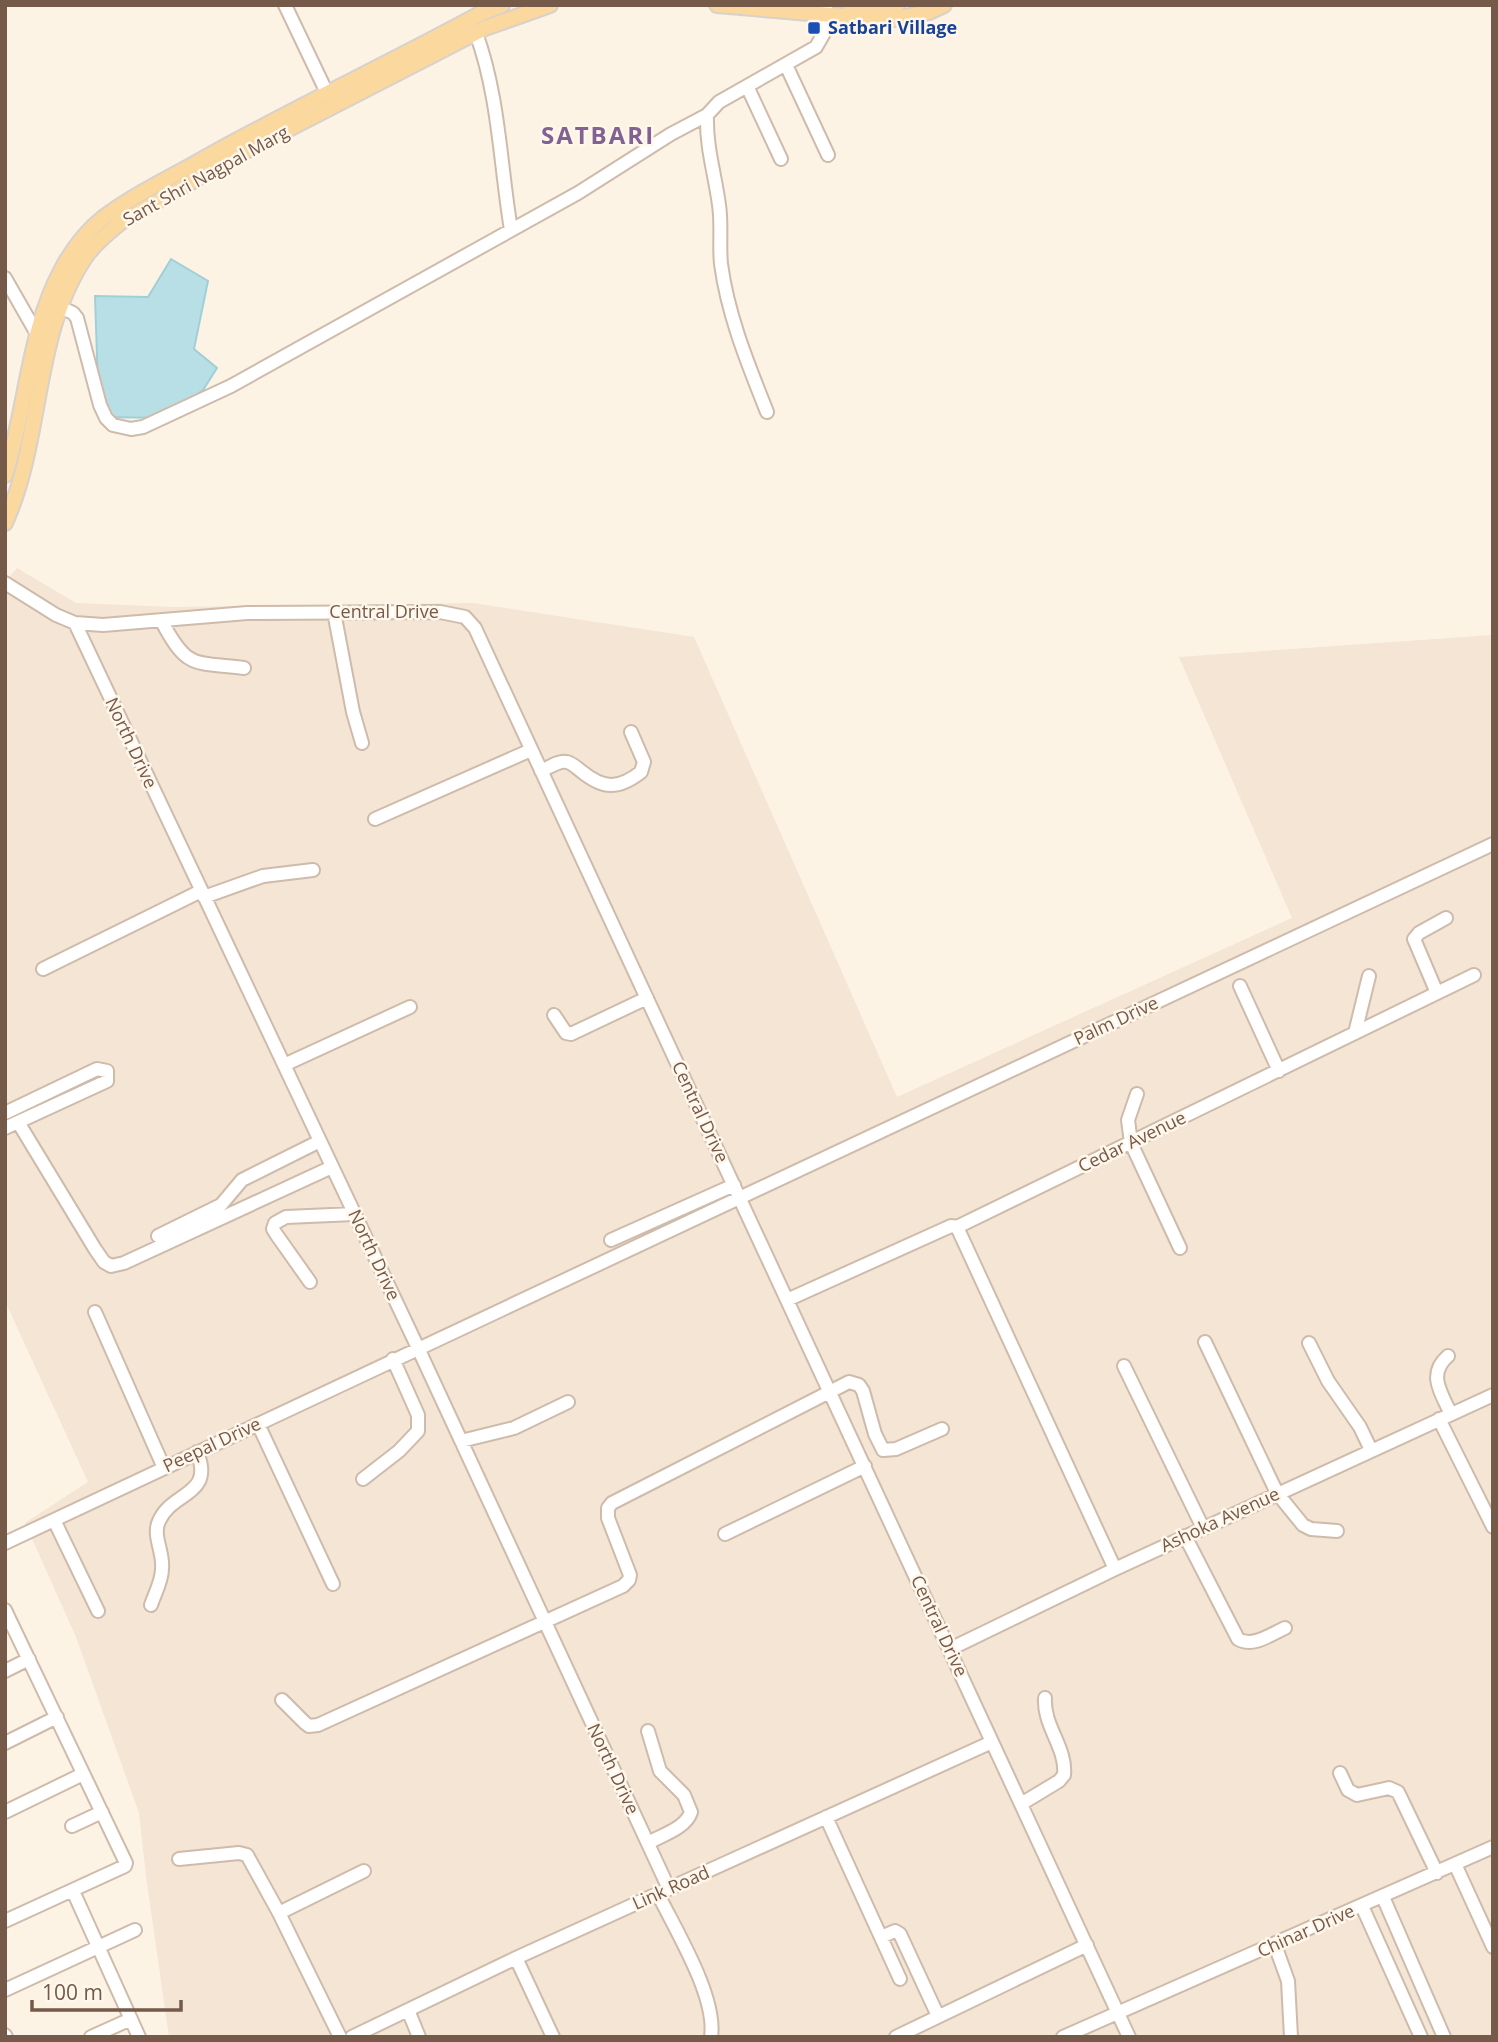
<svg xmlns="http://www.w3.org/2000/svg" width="1498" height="2042" font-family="'Open Sans',sans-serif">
<rect width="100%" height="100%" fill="#fcf3e5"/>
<path fill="#f4e5d4" d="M17 568 76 603 173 607 473 603 694 637 897 1097 1292 918 1179 657 1493 635V2037H169L146 1876 139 1813 76 1637 25 1523 88 1482 5 1301V582Z"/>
<path fill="#b9dfe6" stroke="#a0cfd8" stroke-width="2" d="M171 259 208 281 194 349 217 368 203 390 168 418 99 417 95 296 148 297Z"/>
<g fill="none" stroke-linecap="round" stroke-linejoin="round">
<g stroke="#cebbab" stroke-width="16">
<path id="minor" d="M285 5 327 93
M476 33C499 96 500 163 511 230
M786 65 828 155
M747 86 781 159
M5 278 37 334
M53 304 73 313 77 318 100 405 106 418 113 425 131 429 143 427 231 386 578 193 671 134 707 115
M767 412C748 364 728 316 721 264 719 245 722 225 719 205 715 174 706 148 707 115L719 102 816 47 824 33 826 5
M5 583 56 615 75 623 103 625 247 613 440 612 465 617 475 628 1129 2037
M334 612 353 712 362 743
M161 620C187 669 192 662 244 668
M75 623 418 1348 669 1889
M541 771C548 768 559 760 567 762 572 763 577 768 581 771 603 789 618 790 641 772L644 762 631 732
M375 819 531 750
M204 897 263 876 313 870
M43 969 201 891
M1240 986 1279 1071
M1437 993 1414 939 1419 933 1446 918
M554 1015 566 1033 571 1034 647 998
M1355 1033 1369 976
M284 1065 410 1007
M1137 1094 1128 1120 1131 1143 1180 1248
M5 1113 97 1069 107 1071V1081L5 1128
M18 1122 95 1249 104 1262 111 1266 124 1263 332 1167
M957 1227 1115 1569
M158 1236 221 1205 242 1180 320 1141
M611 1240 734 1185
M310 1282 276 1234 273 1229 275 1223 286 1217 354 1214
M787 1300 951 1226 957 1227 1474 975
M95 1312 164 1468
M1205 1342 1277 1493 1303 1525 1311 1529 1337 1531
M1309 1343 1328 1381 1360 1427 1371 1450
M1448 1356C1427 1374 1441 1393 1451 1414
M1124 1366 1203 1528
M1439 1419 1493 1527
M258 1424 333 1584
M461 1441 514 1428 568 1402
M363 1479 399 1451 418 1431V1415L393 1359
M54 1520 98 1611
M725 1534 865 1466
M1185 1536 1238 1639C1253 1648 1271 1634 1285 1628
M5 1543 1493 844
M151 1605C155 1593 162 1581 162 1569 164 1552 152 1536 159 1521 172 1491 215 1496 197 1452
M5 1610 126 1863 125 1866 5 1921
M950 1649 1115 1569 1493 1395
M5 1671 29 1659
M282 1700 305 1723 309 1726 318 1725 623 1586 629 1580 630 1575 608 1518V1508L612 1503 849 1382 859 1385 863 1391 875 1434 883 1450 896 1449 942 1429
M5 1743 57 1717
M1340 1773 1348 1790 1357 1795 1389 1788 1398 1792 1437 1873
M1021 1804 1059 1781 1064 1775C1067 1748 1043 1726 1045 1698
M5 1812 83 1774
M826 1817 900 1979
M72 1826 102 1812
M648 1843C662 1835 686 1828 691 1812L684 1795 660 1771 648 1731
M179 1859 239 1853 247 1855 279 1913 340 2037
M1455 1864 1493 1947
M73 1891 139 2037
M658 1894C676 1931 717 1997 711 2037
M1383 1897 1444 2037
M1362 1906 1421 2037
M279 1913 364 1871
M881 1937 895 1931 900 1934 938 2016
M1275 1945 1288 1981 1291 2037
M516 1958 553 2037
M5 1990 135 1930
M408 2010 419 2037
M5 2035 6 2037
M91 2037 131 2019
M352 2037 516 1958 992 1742
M896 2037 1087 1945
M1063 2037 1493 1847"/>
</g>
<g stroke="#d8d1cc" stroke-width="18">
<path id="major" d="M717 5 890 20 929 12 944 5
M850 5 887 8 897 5
M5 475C27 407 28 330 63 267 73 249 87 231 103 218 133 195 170 178 203 159 294 108 388 64 480 14L502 5
M5 523C44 437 32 335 86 256 95 243 109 232 121 222L244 152 485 28 550 5"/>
</g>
<use href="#minor" stroke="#fff" stroke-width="12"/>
<use href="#major" stroke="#fad89e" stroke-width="14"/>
</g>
<rect fill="#1a4fb4" stroke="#fff7eb" stroke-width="2.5" x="807" y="21" width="14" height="14" rx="3.5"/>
<g text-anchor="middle" stroke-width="5" stroke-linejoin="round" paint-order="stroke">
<g font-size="18" font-weight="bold" fill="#164399" stroke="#fff7eb" text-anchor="start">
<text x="828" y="34">Satbari Village</text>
</g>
<g font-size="18" fill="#755a4a" stroke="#fff7eb">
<text transform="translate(206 176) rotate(-29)" y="6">Sant Shri Nagpal Marg</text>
<text x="384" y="618">Central Drive</text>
<text transform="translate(131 743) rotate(65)" y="6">North Drive</text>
<text transform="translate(1116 1021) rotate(-25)" y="6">Palm Drive</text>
<text transform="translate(700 1112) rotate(65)" y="6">Central Drive</text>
<text transform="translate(1132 1142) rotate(-26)" y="6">Cedar Avenue</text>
<text transform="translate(374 1255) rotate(65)" y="6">North Drive</text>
<text transform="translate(212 1445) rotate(-25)" y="6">Peepal Drive</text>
<text transform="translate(1220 1520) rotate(-25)" y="6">Ashoka Avenue</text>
<text transform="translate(939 1626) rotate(65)" y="6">Central Drive</text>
<text transform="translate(613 1769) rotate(65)" y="6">North Drive</text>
<text transform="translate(671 1888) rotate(-24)" y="6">Link Road</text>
<text transform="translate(1306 1931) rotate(-24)" y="6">Chinar Drive</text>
</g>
<g font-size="24" font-weight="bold" letter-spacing="2" fill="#826292" stroke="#fff7eb">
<text x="598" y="144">SATBARI</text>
</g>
</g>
<rect width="1498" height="2042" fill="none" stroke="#755a4a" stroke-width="14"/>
<path d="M32 2000v10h149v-10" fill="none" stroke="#755a4a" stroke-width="3.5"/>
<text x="42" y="2000" font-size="21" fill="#755a4a" stroke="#fff7eb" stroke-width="5" paint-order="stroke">100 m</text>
</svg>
